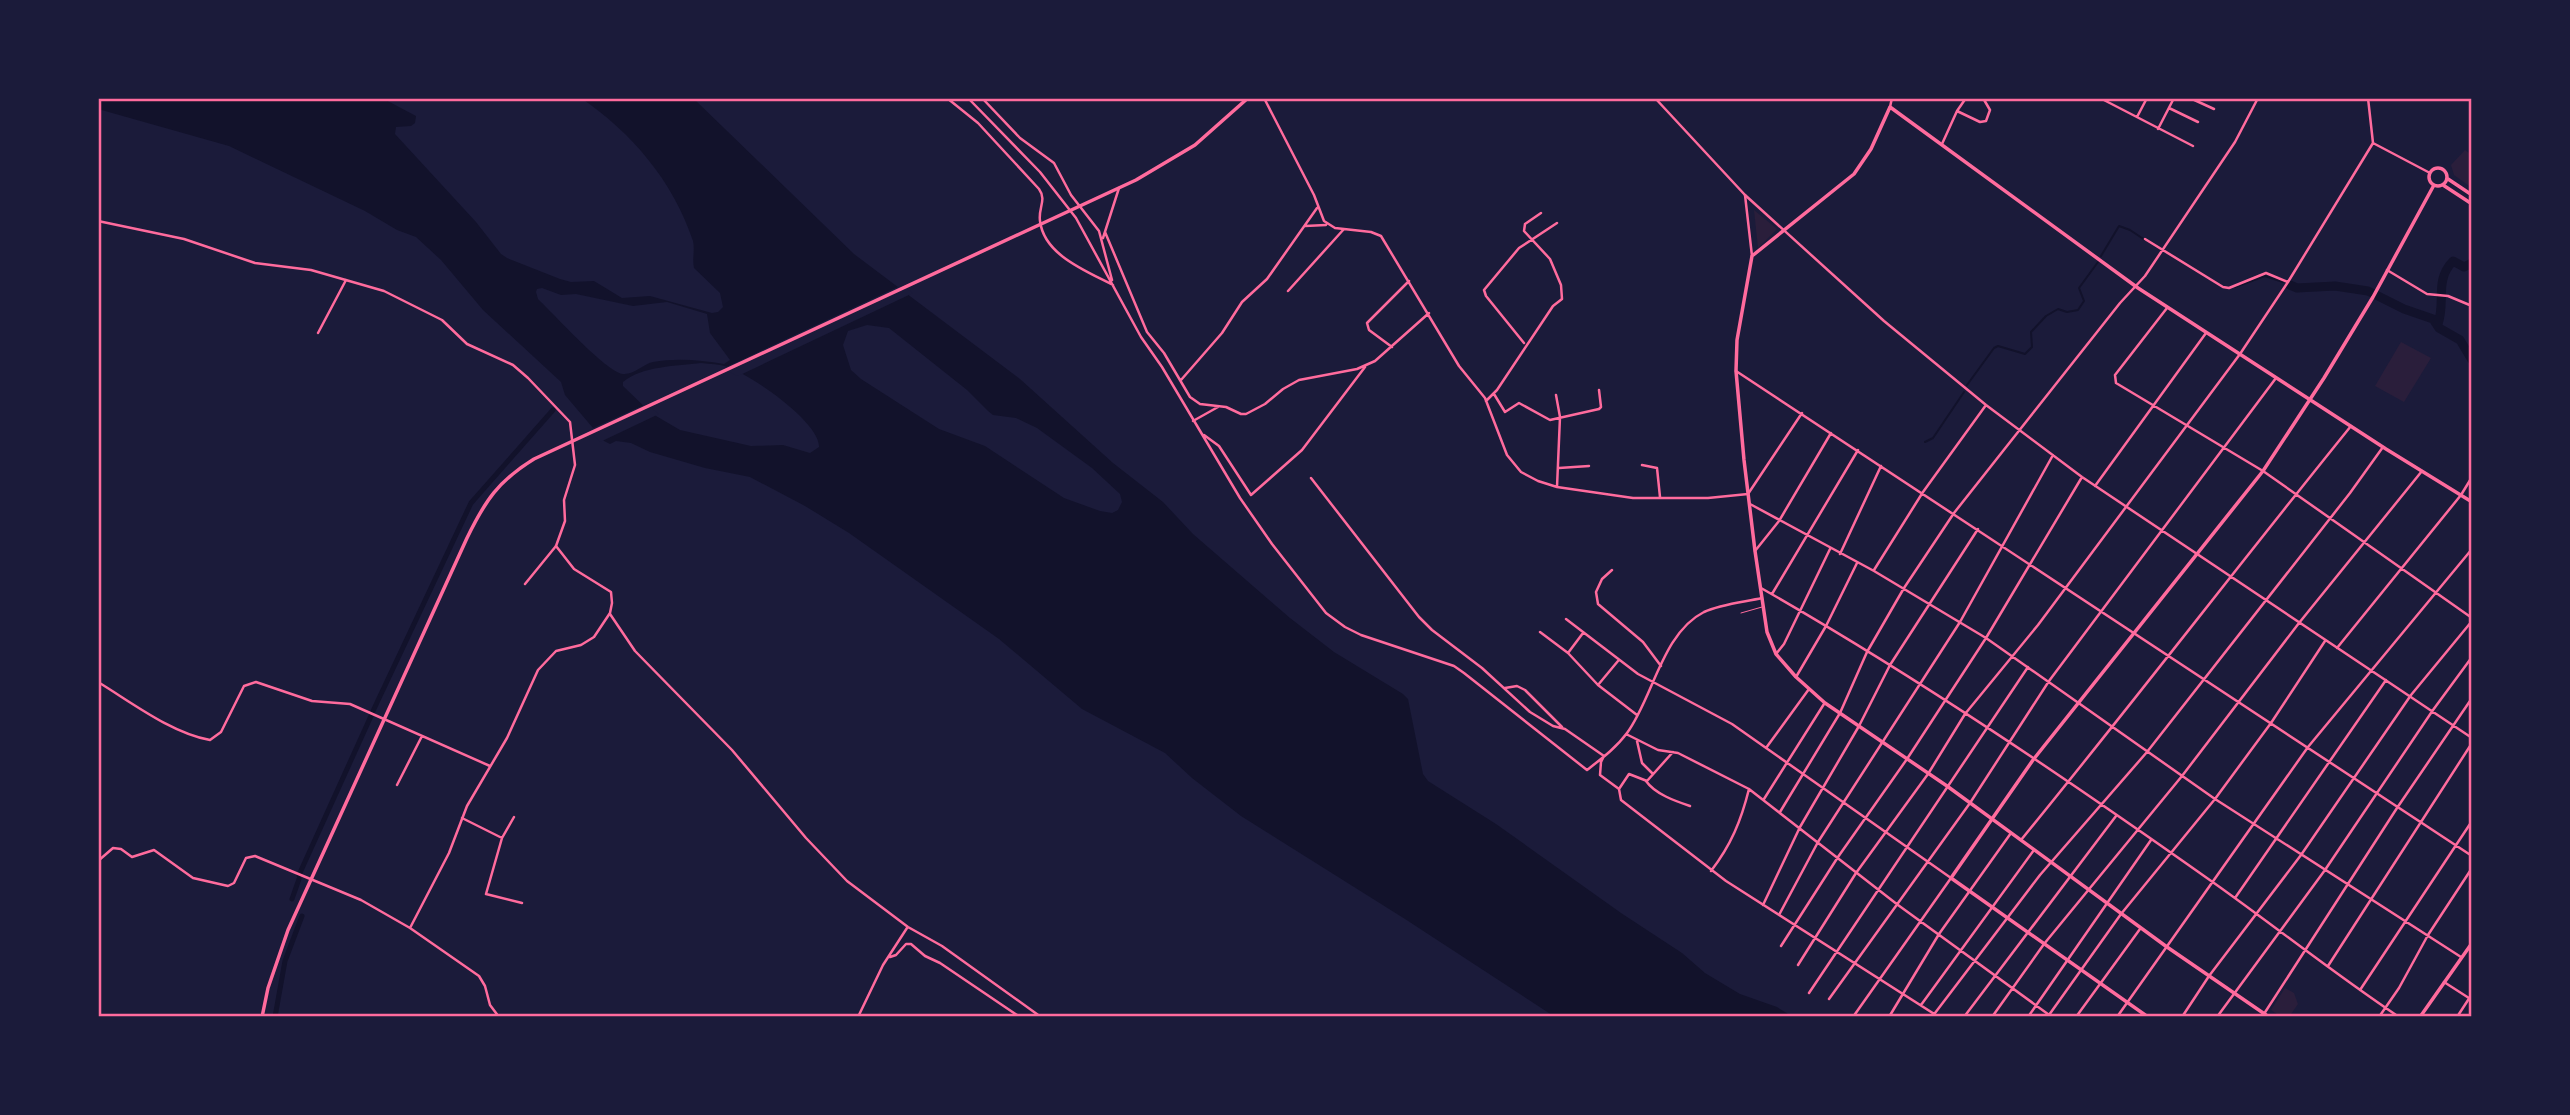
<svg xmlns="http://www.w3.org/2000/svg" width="2570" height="1115" font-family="'Varela Round',sans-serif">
<rect width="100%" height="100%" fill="#1b1b3a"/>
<path fill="#2a1e3b" d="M2465 150 2472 155V188L2454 175 2451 165Z
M1754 210 1777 229 1758 248Z
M2401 342 2431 358 2404 402 2375 386Z
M2285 988 2294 993 2298 1004 2289 1017H2281L2271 1010Z"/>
<path fill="#12122b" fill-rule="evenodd" d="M98 98H382L416 116 415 123 411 126 396 127 395 134 476 222 501 254 507 258 560 279 571 282 594 281 622 298 650 296 712 313 718 312 723 307 720 293 694 268C692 259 695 250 693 241 673 181 632 133 581 98H693L854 254 1020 379 1113 463 1163 502 1193 534 1290 618 1334 652 1403 694 1408 699 1423 774 1428 781 1496 824 1621 913 1682 953 1705 973 1740 994 1777 1007 1793 1017H1555L1405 919 1241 816 1192 778 1165 753 1082 709 999 639 849 533 805 506 750 477 705 468 650 452 631 443 616 441 610 444 604 441 565 395 561 382 483 310 441 260 416 237 397 230 365 211 229 146 98 109ZM542 288 561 295 576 294 633 306 667 302 707 314 710 333 730 360 724 364C701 360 676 358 653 362 643 364 634 375 623 374 606 372 553 313 538 299L536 292 537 289ZM867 325 889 328 967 390 988 411 993 415 1016 418 1037 428 1092 468 1120 494 1122 502 1118 510 1112 513 1100 511 1064 498 985 446 939 429 861 379 851 370 843 345 848 331ZM701 363C710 364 719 364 728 367 751 375 820 422 819 447L810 453 783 445 751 446 680 430 651 413 623 386V382C642 366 677 366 701 363Z"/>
<path fill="#1b1b3a" d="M902 285 913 293 738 376 722 369Z
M646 404 659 414 600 442 589 430Z"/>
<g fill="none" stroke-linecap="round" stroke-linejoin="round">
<path stroke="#12122b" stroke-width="2" d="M2101 256 2119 226 2130 230 2145 240
M2235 287 2265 276 2283 282
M1967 385 1994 348 1998 346 2025 354 2032 347 2031 332 2046 316 2058 309 2067 312 2078 310 2084 301 2079 288 2098 262
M1925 442 1933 438 1964 392"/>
<path stroke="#12122b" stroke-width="5" d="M373 711 471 503 553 410
M299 875 371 716
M292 899 299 879
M275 1017 285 961 302 916"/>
<path stroke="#12122b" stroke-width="9" d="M2290 285 2297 288 2335 286 2368 291 2404 309 2433 319 2439 328 2460 340 2472 360
M2438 324C2446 301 2434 281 2453 261L2464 267 2472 263"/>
<path stroke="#ff6b9d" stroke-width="1" d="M1741 613 1762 607"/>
<path stroke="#ff6b9d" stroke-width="2.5" d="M947 98 978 123 1039 189C1047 200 1038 208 1040 221 1044 255 1086 271 1113 285
M968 98 1040 172 1076 218 1141 337 1162 367 1240 498 1272 544 1326 613 1345 627 1361 635 1454 666 1464 673 1587 770C1601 759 1616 748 1627 733 1653 698 1662 633 1704 612 1721 604 1744 602 1762 598
M982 98 1020 138 1054 163 1071 195 1099 231 1112 280
M1264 98 1314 195 1324 221 1335 228 1371 232 1381 236 1459 366 1485 398 1507 455 1521 472 1538 481 1557 487 1633 498H1708L1748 494 1802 413
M2100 98 2193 146
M2190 98 2214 109
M2368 98 2373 143
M1069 99 1073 98
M2169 108 2198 122
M1957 111 1980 122 1986 121 1990 110 1983 98
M2137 117 2147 98
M2158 129 2174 98
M2373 143 2430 173
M1942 144 1957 111 1966 98
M1745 195 1884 321 1986 405 2082 477 2472 738
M1305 226 1326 225
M1105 232 1147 332 1164 353 1190 397 1200 404 1226 407 1241 414H1246L1265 404 1283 389 1299 380 1357 369 1375 361 1429 313
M1103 238 1119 188
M2145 239 2223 287 2229 288 2266 273 2288 282
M2387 270 2427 294 2448 296 2472 306
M1288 291 1344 229
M2167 308 2115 375 2116 383 2263 471 2472 618
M318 333 346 280
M1524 343 1486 296 1484 290 1519 248 1557 223
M1392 347 1369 330 1367 323 1409 281
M1736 371 2472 856
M1181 380 1222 333 1242 302 1267 279 1317 208
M1494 394 1505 412 1519 403 1550 420 1599 409 1601 407 1599 390
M1556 395 1560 417 1557 487
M1486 401 1497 390 1553 306 1562 299 1561 285 1550 259 1524 231 1525 224 1541 213
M1193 421 1218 407
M1204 435 1219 446 1251 495 1302 450 1365 367
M1642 465 1657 468 1660 497
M1559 468 1589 466
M1311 478 1419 617 1432 630 1482 668 1530 712 1553 726 1565 729 1604 756 1601 762 1600 775 1619 789
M2095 486 2206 333
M1750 504 1874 571 1986 638 2215 799 2461 957
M1755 551 1779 521 1831 433
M1840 554 1881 466
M1612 570 1602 579 1596 592 1598 604 1643 642 1661 666
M1874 570 1923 492 1986 405
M525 584 556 546
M1761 588C1917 677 2067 779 2214 883 2276 927 2336 975 2399 1017
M1772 594 1858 450
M610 614 635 651 732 750 806 838 847 881 908 927 942 946 1041 1017
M1566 619 1638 674 1732 724 1951 878 1853 1017
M1540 632 1568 653 1598 685 1637 715
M2337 648 2461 495 2472 477
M1568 653 1583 633
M1776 654 1784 644 1830 549
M1796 677 1826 626 1857 563
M98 682C131 702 171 733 210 740L221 732 244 686 256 682 312 701 350 704 490 766
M1598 685 1618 661
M1505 688 1517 686 1525 690 1562 727
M1626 734 1658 750 1678 753 1749 789 1898 905 2052 1017
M1637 741 1642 763 1653 774
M1766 748 1809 689
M1673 752 1647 781 1629 774 1619 789 1621 800 1726 881 1939 1017
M1646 781C1655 794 1675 801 1690 806
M397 785 422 736
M1764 799 1824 704
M1780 812 1840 713 1867 652 1904 588 1954 513 2120 303 2145 276 2235 142 2258 98
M462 818 502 838 486 894 522 903
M502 838 514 817
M2021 840C2133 703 2240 563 2351 426
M1711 871C1731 845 1741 821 1749 789
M2235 898 2386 680
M1763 905 1800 827 1859 726 1890 665 1978 529
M1779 915 1818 842 1960 622 2053 455
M1781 946 1838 857 1907 759 1986 638 2082 477
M890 957 896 955 906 944H911L925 956 940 963 1020 1017
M1798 965 1856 873 1928 774 1965 714 2038 625 2240 354 2288 282 2373 143
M2328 966 2472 743
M2360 990 2472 821
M1809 993 2028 667
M1829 999 1970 803 2049 681 2276 378
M1921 1005 2034 850
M2049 1015 2121 914 2215 799 2271 723 2325 641
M858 1017 883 965 907 928
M1889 1017 1939 934 2011 833
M1932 1017 2040 875 2147 752 2350 493 2383 447
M1964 1017 2116 816
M1992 1017 2044 944 2182 776 2299 623 2422 471
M2028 1017 2151 840
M2076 1017 2140 929
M2117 1017 2308 747 2472 549
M2182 1017 2209 976 2301 855 2411 695 2472 621
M2217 1017 2325 870 2433 710 2472 657
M2262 1017 2397 808 2472 698
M2379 1017 2399 988 2428 935 2472 868
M2457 1017 2472 994"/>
<path stroke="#ff6b9d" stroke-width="2.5" d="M1655 98 1745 195 1752 256
M1890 107 1892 98
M98 221 184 239 255 263 311 270 384 291 442 320 467 344 513 365 528 378 570 422 575 465 564 500 565 521 556 546 574 569 611 592 612 603 610 613 594 637 581 645 556 651 538 670 507 738 467 806 449 853 410 928
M98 861 113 848 121 849 132 857 154 850 193 878 228 886 234 883 246 858 255 856 361 900 410 928 479 976 485 986 490 1005 499 1017
M2444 982 2472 1000"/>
<path stroke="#ff6b9d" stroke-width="3.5" d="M2429 177a9 9 0 1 1 18 0a9 9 0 1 1-18 0Z
M2448 179 2472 195
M2443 185 2472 204
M2148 1017 1951 878 2033 760 2263 471 2324 378 2373 297 2434 185
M2269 1017 2167 947 1947 786 1825 703 1796 677 1776 654 1767 632 1755 551 1744 460 1736 371 1737 340 1752 256 1854 174 1871 149 1890 107 2138 288 2386 449 2472 502"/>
<path stroke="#ff6b9d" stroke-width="3.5" d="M262 1017 268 988 288 930 467 538C485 501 498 481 534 459L1136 180 1195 145 1248 98"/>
<path stroke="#ff6b9d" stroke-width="3.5" d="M2420 1017 2472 943"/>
</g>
<rect width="2570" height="1115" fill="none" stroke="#1b1b3a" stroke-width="200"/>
<rect x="100" y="100" width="2370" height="915" fill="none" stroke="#ff6b9d" stroke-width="2.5"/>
</svg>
